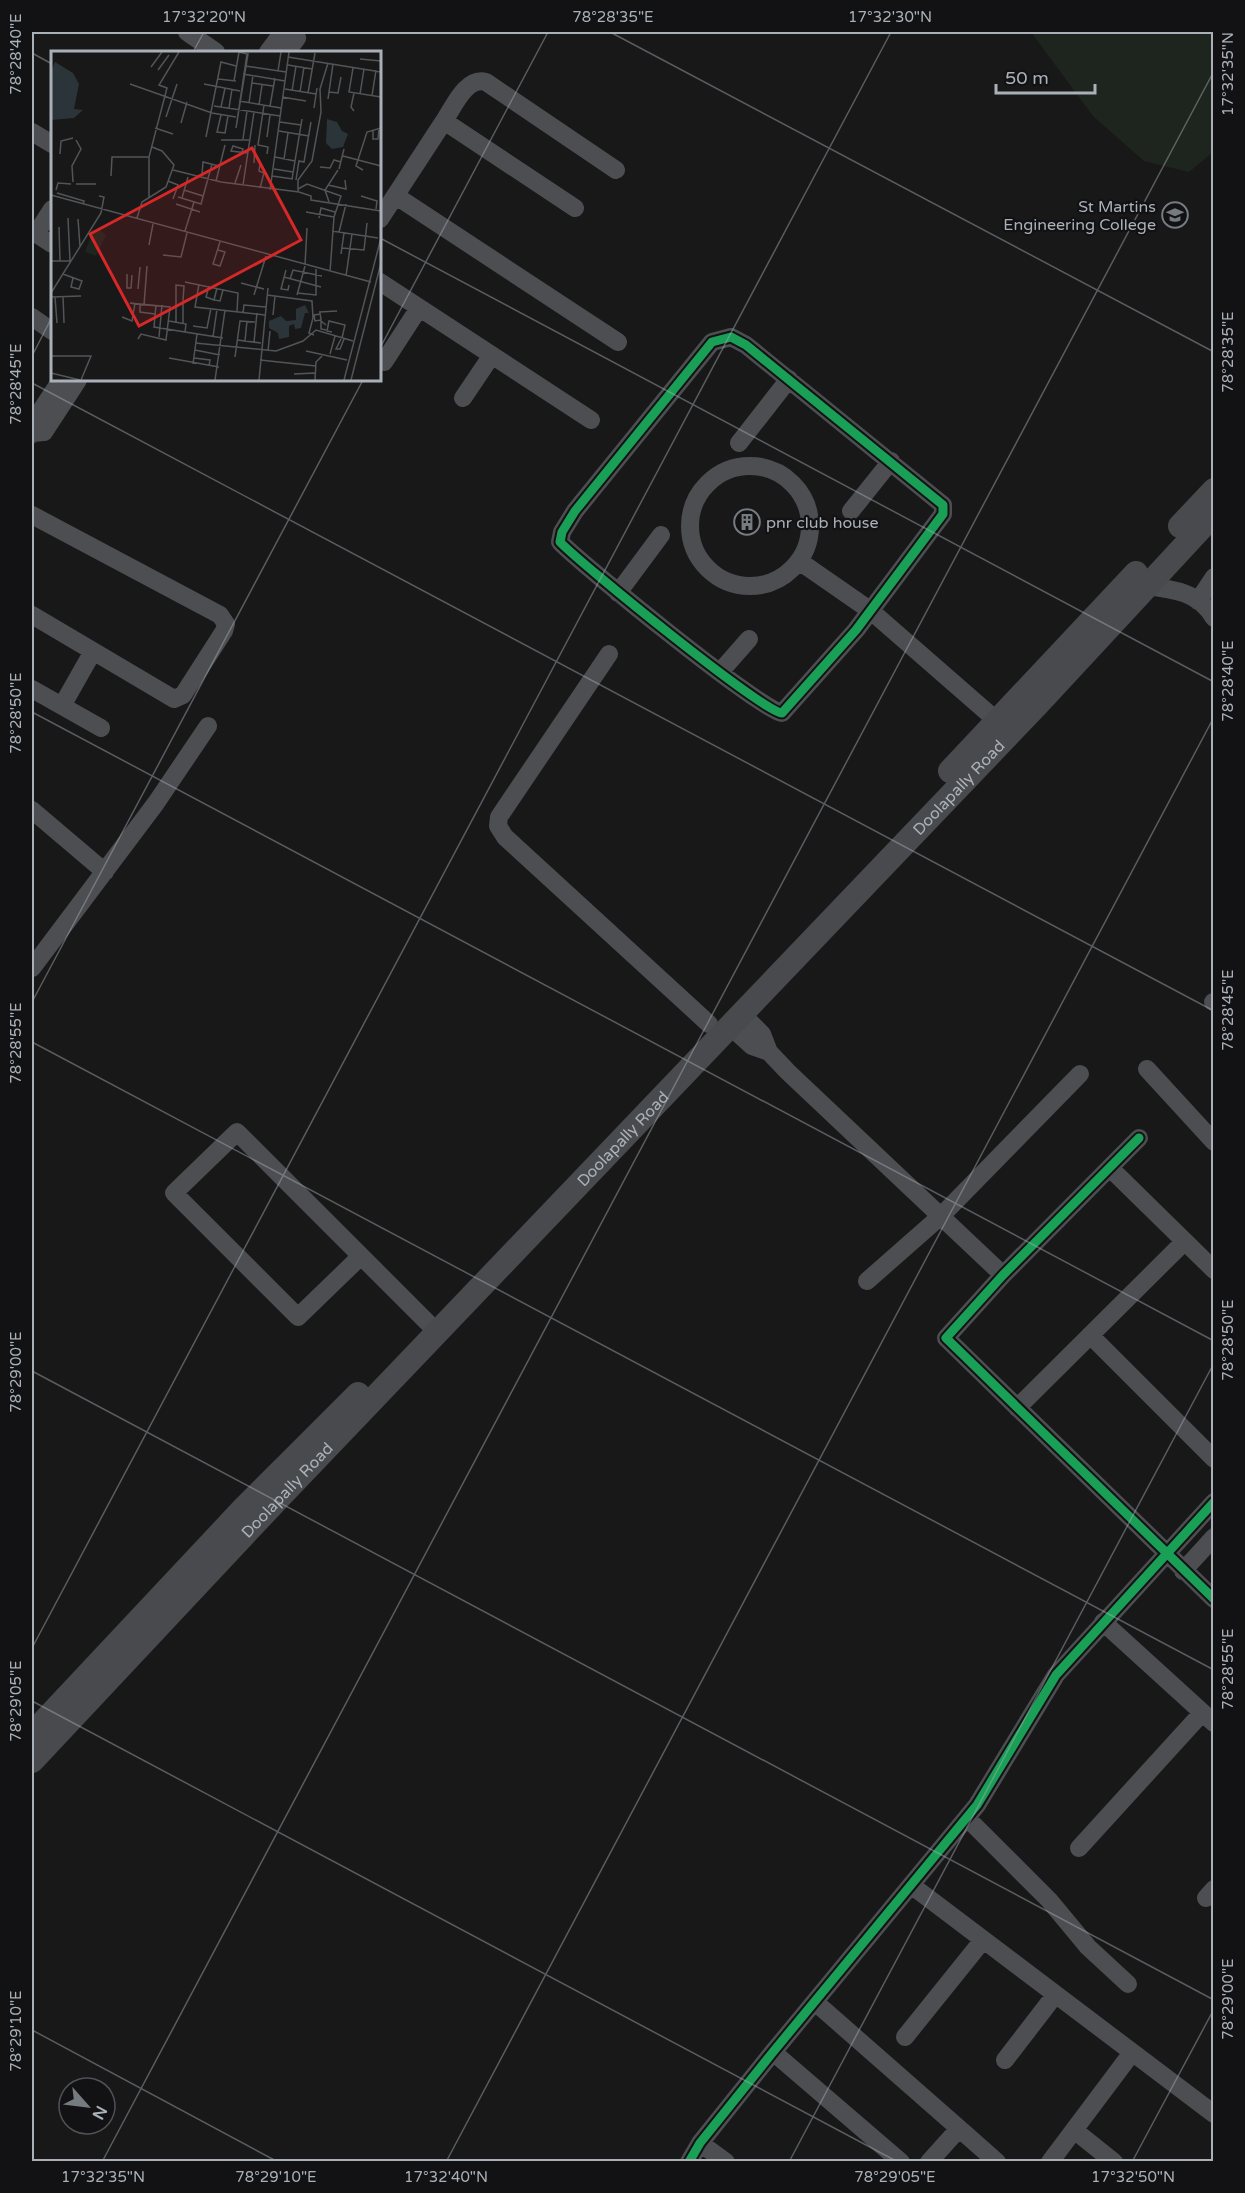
<svg xmlns="http://www.w3.org/2000/svg" width="1245" height="2193" font-family="'Varela Round',sans-serif">
<rect width="100%" height="100%" fill="#181818"/>
<path fill="#1e251e" d="M1031 32H1213V152L1189 172 1144 161 1093 116Z"/>
<g fill="none" stroke-linecap="round" stroke-linejoin="round">
<path stroke="#4c4e51" stroke-width="18" d="M187 32 216 52
M268 52 283 32
M287 52 297 38 293 32
M32 132 52 144
M396 196 618 342
M575 208 444 121C453 108 466 76 486 82L616 170
M380 219 444 121
M32 231 52 244
M36 234 52 209
M380 282 591 420
M32 317 52 331
M731 337 746 345 943 505V514L856 630 782 713C764 713 581 564 560 542L562 532 575 511 712 342Z
M384 362 419 308
M463 398 492 355
M32 433 44 432 78 380
M33 434 32 424 61 380
M739 443 789 379
M690 526a60 60 0 1 1 120 0a60 60 0 1 1-120 0Z
M851 511 891 461
M32 515 220 615 226 624 224 631 183 695 174 699 32 615
M799 561 871 611 996 720
M1146 586C1173 589 1199 592 1214 618
M618 593 661 535
M1198 601 1214 577
M609 654 499 817 498 826 505 837 709 1024
M720 672 749 639
M32 689 101 728
M62 706 92 653
M32 810 105 872
M32 968 156 803 208 726
M1213 1002H1214
M741 1013 762 1034 769 1052 788 1072 1003 1275
M730 1026 752 1046 769 1052
M1147 1069 1214 1142
M1139 1138 1003 1275 946 1338 1214 1599
M1111 1169 1214 1270
M361 1256 298 1317 174 1193 237 1132 428 1323
M867 1281 942 1215 1080 1074
M1090 1335 1214 1459
M1017 1408 1184 1242
M1183 1571 1214 1537
M1103 1622 1214 1723
M967 1818 1049 1900 1088 1947 1128 1984
M1079 1848 1202 1713
M911 1885 1214 2114
M1206 1898 1214 1889
M815 2002 962 2131
M905 2037 983 1940
M773 2052 901 2162
M1005 2060 1055 1995
M1074 2130 1114 2162
M700 2143 726 2162
M689 2162 700 2143 773 2052 977 1805 1056 1675 1214 1502
M929 2162 956 2132 962 2131 997 2162
M1050 2162 1131 2054"/>
<g stroke="#494a4d" stroke-width="24">
<path d="M1180 526 1214 490"/>
<path d="M950 771 1136 573"/>
<path d="M32 1734 243 1509 358 1394"/>
<path id="s1" d="M32 1761 274 1503 1038 704 1214 514"/>
</g>
<g stroke="#121214" stroke-width="13">
<path id="cycleway" d="M731 337 746 345 943 505V514L856 630 782 713C764 713 581 564 560 542L562 532 575 511 712 342Z
M1139 1138 1003 1275 946 1338 1214 1599
M689 2162 700 2143 773 2052 977 1805 1056 1675 1214 1502"/>
</g>
<use href="#cycleway" stroke="#1a9f57" stroke-width="9"/>
</g>
<path fill="none" stroke="#a9b0b8" stroke-width="1.5" stroke-opacity="0.45" d="M610 32 1214 352M193 52 204 32M32 53 52 64M380 238 1214 682M380 348 548 32M32 356 52 317M32 383 1214 1011M32 712 1214 1341M32 1002 363 380M32 1042 1214 1670M32 1371 1214 2000M32 1648 891 32M32 1701 898 2162M32 2030 278 2162M102 2162 1214 71M446 2162 1214 717M789 2162 1214 1363M1132 2162 1214 2009"/>
<defs>
<g id="university-ring" transform="scale(1.35)"><circle r="9.5" fill="#121214" stroke="#767b80" stroke-width="1.5"/><path d="M0-5L7-2L0 1L-7-2ZM-4 1L0 2.5L4 1V4Q0 6-4 4Z" fill="#767b80"/></g>
<g id="building-ring" transform="scale(1.35)"><circle r="9.5" fill="#121214" stroke="#767b80" stroke-width="1.5"/><path d="M-4-6H4V6H1V3H-1V6H-4ZM-2.5-4.3h1.7v1.8h-1.7ZM.8-4.3h1.7v1.8H.8ZM-2.5-1h1.7V.8h-1.7ZM.8-1h1.7V.8H.8Z" fill="#767b80"/></g>
</defs>
<g fill-rule="evenodd">
<use href="#university-ring" x="1175" y="215"/>
<use href="#building-ring" x="747" y="522"/>
</g>
<g text-anchor="middle" stroke-width="4.5" stroke-linejoin="round" paint-order="stroke">
<g font-size="16" fill="#a9b0b8" stroke="#121214" text-anchor="end">
<text x="1156" y="212">St Martins<tspan x="1156" dy="18">Engineering College</tspan></text>
<text x="766" y="528" text-anchor="start">pnr club house</text>
</g>
<g font-size="16" fill="#a9b0b8" stroke="#121214">
<text dy="6" stroke="none"><textPath href="#s1" startOffset="1344">Doolapally Road</textPath></text>
<text dy="6" stroke="none"><textPath href="#s1" startOffset="858">Doolapally Road</textPath></text>
<text dy="6" stroke="none"><textPath href="#s1" startOffset="372">Doolapally Road</textPath></text>
</g>
</g>
<g transform="translate(51 51)">
<rect width="330" height="330" fill="#181818"/>
<path d="M48 178 55 184 45 205 34 201 42 180Z" fill="#1e251e"/>
<path d="M4 11 22 22 28 33 23 58 32 59 23 67 0 69V21ZM276 68 286 71 291 80 297 83 292 96 281 98 275 92ZM254 254 258 262H254L250 277 244 278 243 273 238 275V286L228 288 227 282 218 277V270L230 265 235 270 245 269V258Z" fill="#2b3439"/>
<path fill="none" stroke="#525558" stroke-width="1.5" d="M237 6 330 21M309 8 330 10M237 14 261 18M194 15 235 21M100 16 111 1M302 17 298 41 330 46M107 19 118 4M227 20 230 1M192 23 234 30M167 28 185 30M183 30 188 1 196 3H197L185 77 196 3M201 32 222 35M79 33 161 62 185 66M153 33 189 40M234 38 265 43M241 40 245 15M249 41 253 16M278 41 287 42 290 26M257 42 264 2M303 42 300 56 303 60M309 43 313 18M321 45 325 19M231 46 255 50M277 48 282 13M188 50 230 57M198 52 202 24M208 54 211 34M213 54 207 94 217 96 216 103M163 55 229 65M219 55 224 27M170 56 174 37M178 57 181 38M263 57 266 37M170 64 166 81 174 82 177 65M115 66 126 33M229 71 250 74M130 72 136 51M104 77 122 83M228 80 258 85M322 80V88H327L328 77M155 86 170 11 185 15M216 86 219 64M192 88 196 60M170 89H198M191 101 192 98 182 95 180 100 197 102M9 103 10 90 22 87M292 105 330 115M224 106 244 110M233 108 237 82M203 112 204 94M269 116 279 117 283 109 290 111M223 118 242 121M288 118 293 98M122 119 170 131 248 141 260 145V149L330 160M312 119 305 115 316 81 330 77M151 124 152 111 168 115M60 125 61 106H98M221 125 242 128M241 128 251 68M245 129 248 110 253 111 260 71M117 130 127 134 122 148M165 130 174 94M22 131 21 115 30 98 25 89M184 132 190 114M25 133H45M192 134 203 61M277 134 295 138 294 129M209 137 213 122 208 120 209 113M247 138 256 133 290 145 283 166 279 221M5 139 7 132 20 133M133 139 152 145M219 139 238 1M247 140V129L261 110 270 61 269 38 277 12M6 142 33 150 32 153M0 144 320 231M310 145 326 150 325 158M98 146V106L116 37 108 34 128 1M127 146 150 153 161 113M131 147 137 126M278 151 274 139 287 119M125 153 149 161M255 161 283 166M86 167 91 151 115 136 123 114 111 100 101 96M268 167 270 157 284 161M27 168 29 195M8 176 9 210M134 180 143 151M281 180 327 187M288 181 295 153M98 194 102 173M291 197 313 199 316 172M167 199 174 201 169 215 162 213 169 191M290 203 293 182M112 204 130 206 136 182M0 210H19L17 167M254 214 256 177M235 219 230 238 237 239 238 234M12 223 31 230 28 238 20 236 22 227M76 223V237H80L81 224M295 225 301 183M233 226 270 236M239 228 242 219 271 225M134 231 187 242 186 261M190 232 213 238M148 233 144 256 214 264M158 235 155 246 163 249M166 237 163 249 169 250 172 239M87 238 89 216M0 242 50 162 53 146 48 145M246 242 265 244V218M203 244 215 205M216 244 261 250 262 267 258 282 263 284M246 244 254 215M12 245 13 272M0 246 30 245M4 246 6 272M89 253V261L104 263M93 254 96 215M105 254 103 276 172 287M268 261 286 260M269 261 270 269 264 270 263 264 270 263M192 262 193 254 215 256M222 264 224 245M71 266 81 270 84 252M118 270 135 273 134 281M125 271V234L133 235 132 250M132 272V252M142 275 156 277 160 257M275 279 270 278V270L275 274M281 281 276 280 278 270 294 274 291 287M108 286 111 254M162 286 166 258M87 288 90 283 115 289 119 256 79 252 84 253 119 256M290 288 285 298H289L293 288M186 289 210 292M194 290 196 270M203 291 206 262M144 292 225 300 252 290 265 279 302 290M144 299 169 304M217 300 219 280M255 300 296 309M279 303 284 285M0 305H40L30 329M184 306 189 270 204 271M118 307 168 316M143 307 159 309 158 315M209 309 265 315M142 313 146 283M0 322 29 329M263 322 243 323 265 322M164 329 174 259M208 329 217 237M264 329 265 311 271 305M293 329 330 187M300 329 330 212"/>
<path fill="#d62828" fill-opacity="0.15" stroke="#d62828" stroke-width="3" d="M201 97 250 189 88 275 39 183Z"/>
<rect width="330" height="330" fill="none" stroke="#a9b0b8" stroke-width="3"/>
</g>
<rect width="1245" height="2193" fill="none" stroke="#121214" stroke-width="66"/>
<g transform="translate(87 2106) rotate(118)"><circle r="28" fill="#121214" stroke="#4e5156" stroke-width="1.5"/>
<path d="M0-4.5L10 22L0 15L-10 22Z" fill="#767b80"/>
<text y="-9" font-size="16" font-weight="bold" text-anchor="middle" fill="#a9b0b8">N</text>
</g>
<path d="M996 84v9h99v-9" fill="none" stroke="#a9b0b8" stroke-width="3"/>
<text x="1005" y="84" font-size="18" fill="#a9b0b8" stroke="#121214" stroke-width="4.5" paint-order="stroke">50 m</text>
<rect x="33" y="33" width="1179" height="2127" fill="none" stroke="#a9b0b8" stroke-width="2"/>
<g font-size="15" text-anchor="middle" fill="#a9b0b8">
<text x="204" y="22">17°32'20"N</text>
<text x="613" y="22">78°28'35"E</text>
<text x="890" y="22">17°32'30"N</text>
<text transform="translate(16 54) rotate(-90)" y="5">78°28'40"E</text>
<text transform="translate(1228 74) rotate(-90)" y="5">17°32'35"N</text>
<text transform="translate(1228 352) rotate(-90)" y="5">78°28'35"E</text>
<text transform="translate(16 384) rotate(-90)" y="5">78°28'45"E</text>
<text transform="translate(1228 681) rotate(-90)" y="5">78°28'40"E</text>
<text transform="translate(16 713) rotate(-90)" y="5">78°28'50"E</text>
<text transform="translate(1228 1010) rotate(-90)" y="5">78°28'45"E</text>
<text transform="translate(16 1043) rotate(-90)" y="5">78°28'55"E</text>
<text transform="translate(1228 1340) rotate(-90)" y="5">78°28'50"E</text>
<text transform="translate(16 1372) rotate(-90)" y="5">78°29'00"E</text>
<text transform="translate(1228 1669) rotate(-90)" y="5">78°28'55"E</text>
<text transform="translate(16 1701) rotate(-90)" y="5">78°29'05"E</text>
<text transform="translate(1228 1999) rotate(-90)" y="5">78°29'00"E</text>
<text transform="translate(16 2031) rotate(-90)" y="5">78°29'10"E</text>
<text x="103" y="2182">17°32'35"N</text>
<text x="276" y="2182">78°29'10"E</text>
<text x="446" y="2182">17°32'40"N</text>
<text x="895" y="2182">78°29'05"E</text>
<text x="1133" y="2182">17°32'50"N</text>
</g>
</svg>
